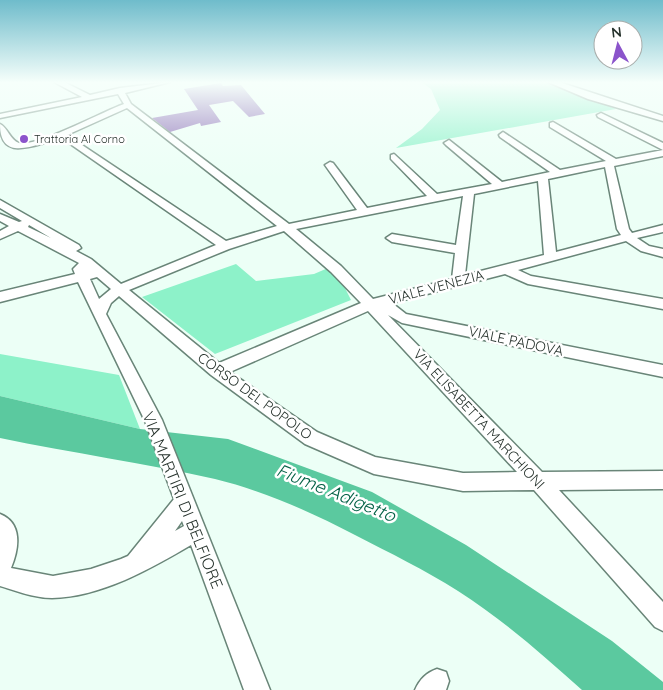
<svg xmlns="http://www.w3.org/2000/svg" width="663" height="690" font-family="Quicksand,sans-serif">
<rect width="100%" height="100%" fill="#ecfff6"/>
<path fill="#8df2c9" d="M421 82H546L616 109 396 148 422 129 440 110 431 89Z
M236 264 256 281 314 274 328 268 345 288 351 300 215 354 142 297Z
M0 354 119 375 140 429 0 396Z"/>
<path fill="#5bc99f" d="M0 396 140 429 228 439 372 492 466 545 612 641 663 682V690H582C543 655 502 619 458 591 425 570 390 553 355 535 311 512 264 491 215 479 144 463 72 453 0 438Z"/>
<path fill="#8666b3" d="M221 83 223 86 241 85 265 114 249 117 233 101 209 105 221 122 201 126 200 123 170 132 152 118 198 110 184 89Z"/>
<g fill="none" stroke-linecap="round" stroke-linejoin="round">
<g stroke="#698578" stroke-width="3">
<path id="minor" d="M54 82H64L90 95 120 88 170 82 125 93 131 104 289 224 357 210 325 165 330 162 333 163 367 208 427 196 391 159V155L394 154 437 194 492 184 446 145 444 143 449 140 502 182 550 172 500 137 499 135 503 132 560 170 606 161 550 127V123L553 122 616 159 663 150V156L614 166 629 229 632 233 663 225V232L637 238 649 246 663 249V257L641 251 626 241 518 270 531 276 663 299V309L528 284 505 274 392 303 406 314 663 365V377L402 323 388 315 542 472 663 471V489L559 490 663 602V631L655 627 534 490 463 491 374 474 305 444 211 375 119 296 111 303 106 314 162 420 270 690H244L191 545C150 569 101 597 52 598 34 598 17 591 0 586V514C23 523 19 549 11 568L53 576 91 569 121 559 128 556 174 499 145 421 78 282 0 302V292L75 274 73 269 79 263 18 231 0 239V231L9 226 0 221V214L19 222 22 221 0 208V200L79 245 81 248 76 251 91 259 121 284 216 245 66 141C50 134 0 171 0 124 8 128 10 140 19 143 35 148 104 111 124 104L118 94 0 118V114L82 97ZM127 108 277 226 226 241 67 135ZM605 167 617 229 621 235 556 252 548 179ZM538 181 544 255 465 275 474 194ZM463 196 456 245 392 234 386 238 392 242 455 253 452 279 373 299 341 266 296 229ZM29 225 51 238 28 227ZM284 231 331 272 361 303 219 363 129 290 229 249ZM97 277 111 289 99 299 90 279ZM368 311 517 472 463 473 375 457 317 432 230 372ZM182 521 184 526 175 531Z
M548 82H559L663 116V121L588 99Z
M601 113 663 143V150L598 117 597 115Z
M437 669 446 672 449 681 446 690H415C420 679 426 673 437 669Z"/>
</g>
<use href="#minor" fill="#fff" fill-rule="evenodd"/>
</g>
<linearGradient id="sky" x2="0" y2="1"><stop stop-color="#6fbccb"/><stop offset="0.46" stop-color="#f6fffb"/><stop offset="1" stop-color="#f6fffb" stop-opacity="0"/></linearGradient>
<rect width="663" height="179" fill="url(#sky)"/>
<circle fill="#8b54cb" stroke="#fff" stroke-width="2" cx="24" cy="139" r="5"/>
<g text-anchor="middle" stroke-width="5" stroke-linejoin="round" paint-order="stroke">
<g font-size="11" fill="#26322c" stroke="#fff" text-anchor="start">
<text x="34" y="143">Trattoria Al Corno</text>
</g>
<g font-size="14" fill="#26322c" stroke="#fff">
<text transform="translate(436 287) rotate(-15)" y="5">VIALE VENEZIA</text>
<text transform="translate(516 341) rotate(12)" y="5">VIALE PADOVA</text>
<text transform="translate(255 396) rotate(36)" y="5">CORSO DEL POPOLO</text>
<text transform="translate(479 419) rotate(47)" y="5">VIA ELISABETTA MARCHIONI</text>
</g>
<g font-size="16" fill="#26322c" stroke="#fff">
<text transform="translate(183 500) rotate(68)" y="6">VIA MARTIRI DI BELFIORE</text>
</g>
<g font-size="18" font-style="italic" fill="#046146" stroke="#fff">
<text transform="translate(336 493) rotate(22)" y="6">Fiume Adigetto</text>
</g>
</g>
<g transform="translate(618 45) rotate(353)"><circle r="24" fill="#ffffff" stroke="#a8adab"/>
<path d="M0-4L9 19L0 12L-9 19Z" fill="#8b54cb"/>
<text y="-8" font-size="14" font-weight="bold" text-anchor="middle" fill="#26322c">N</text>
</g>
</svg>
